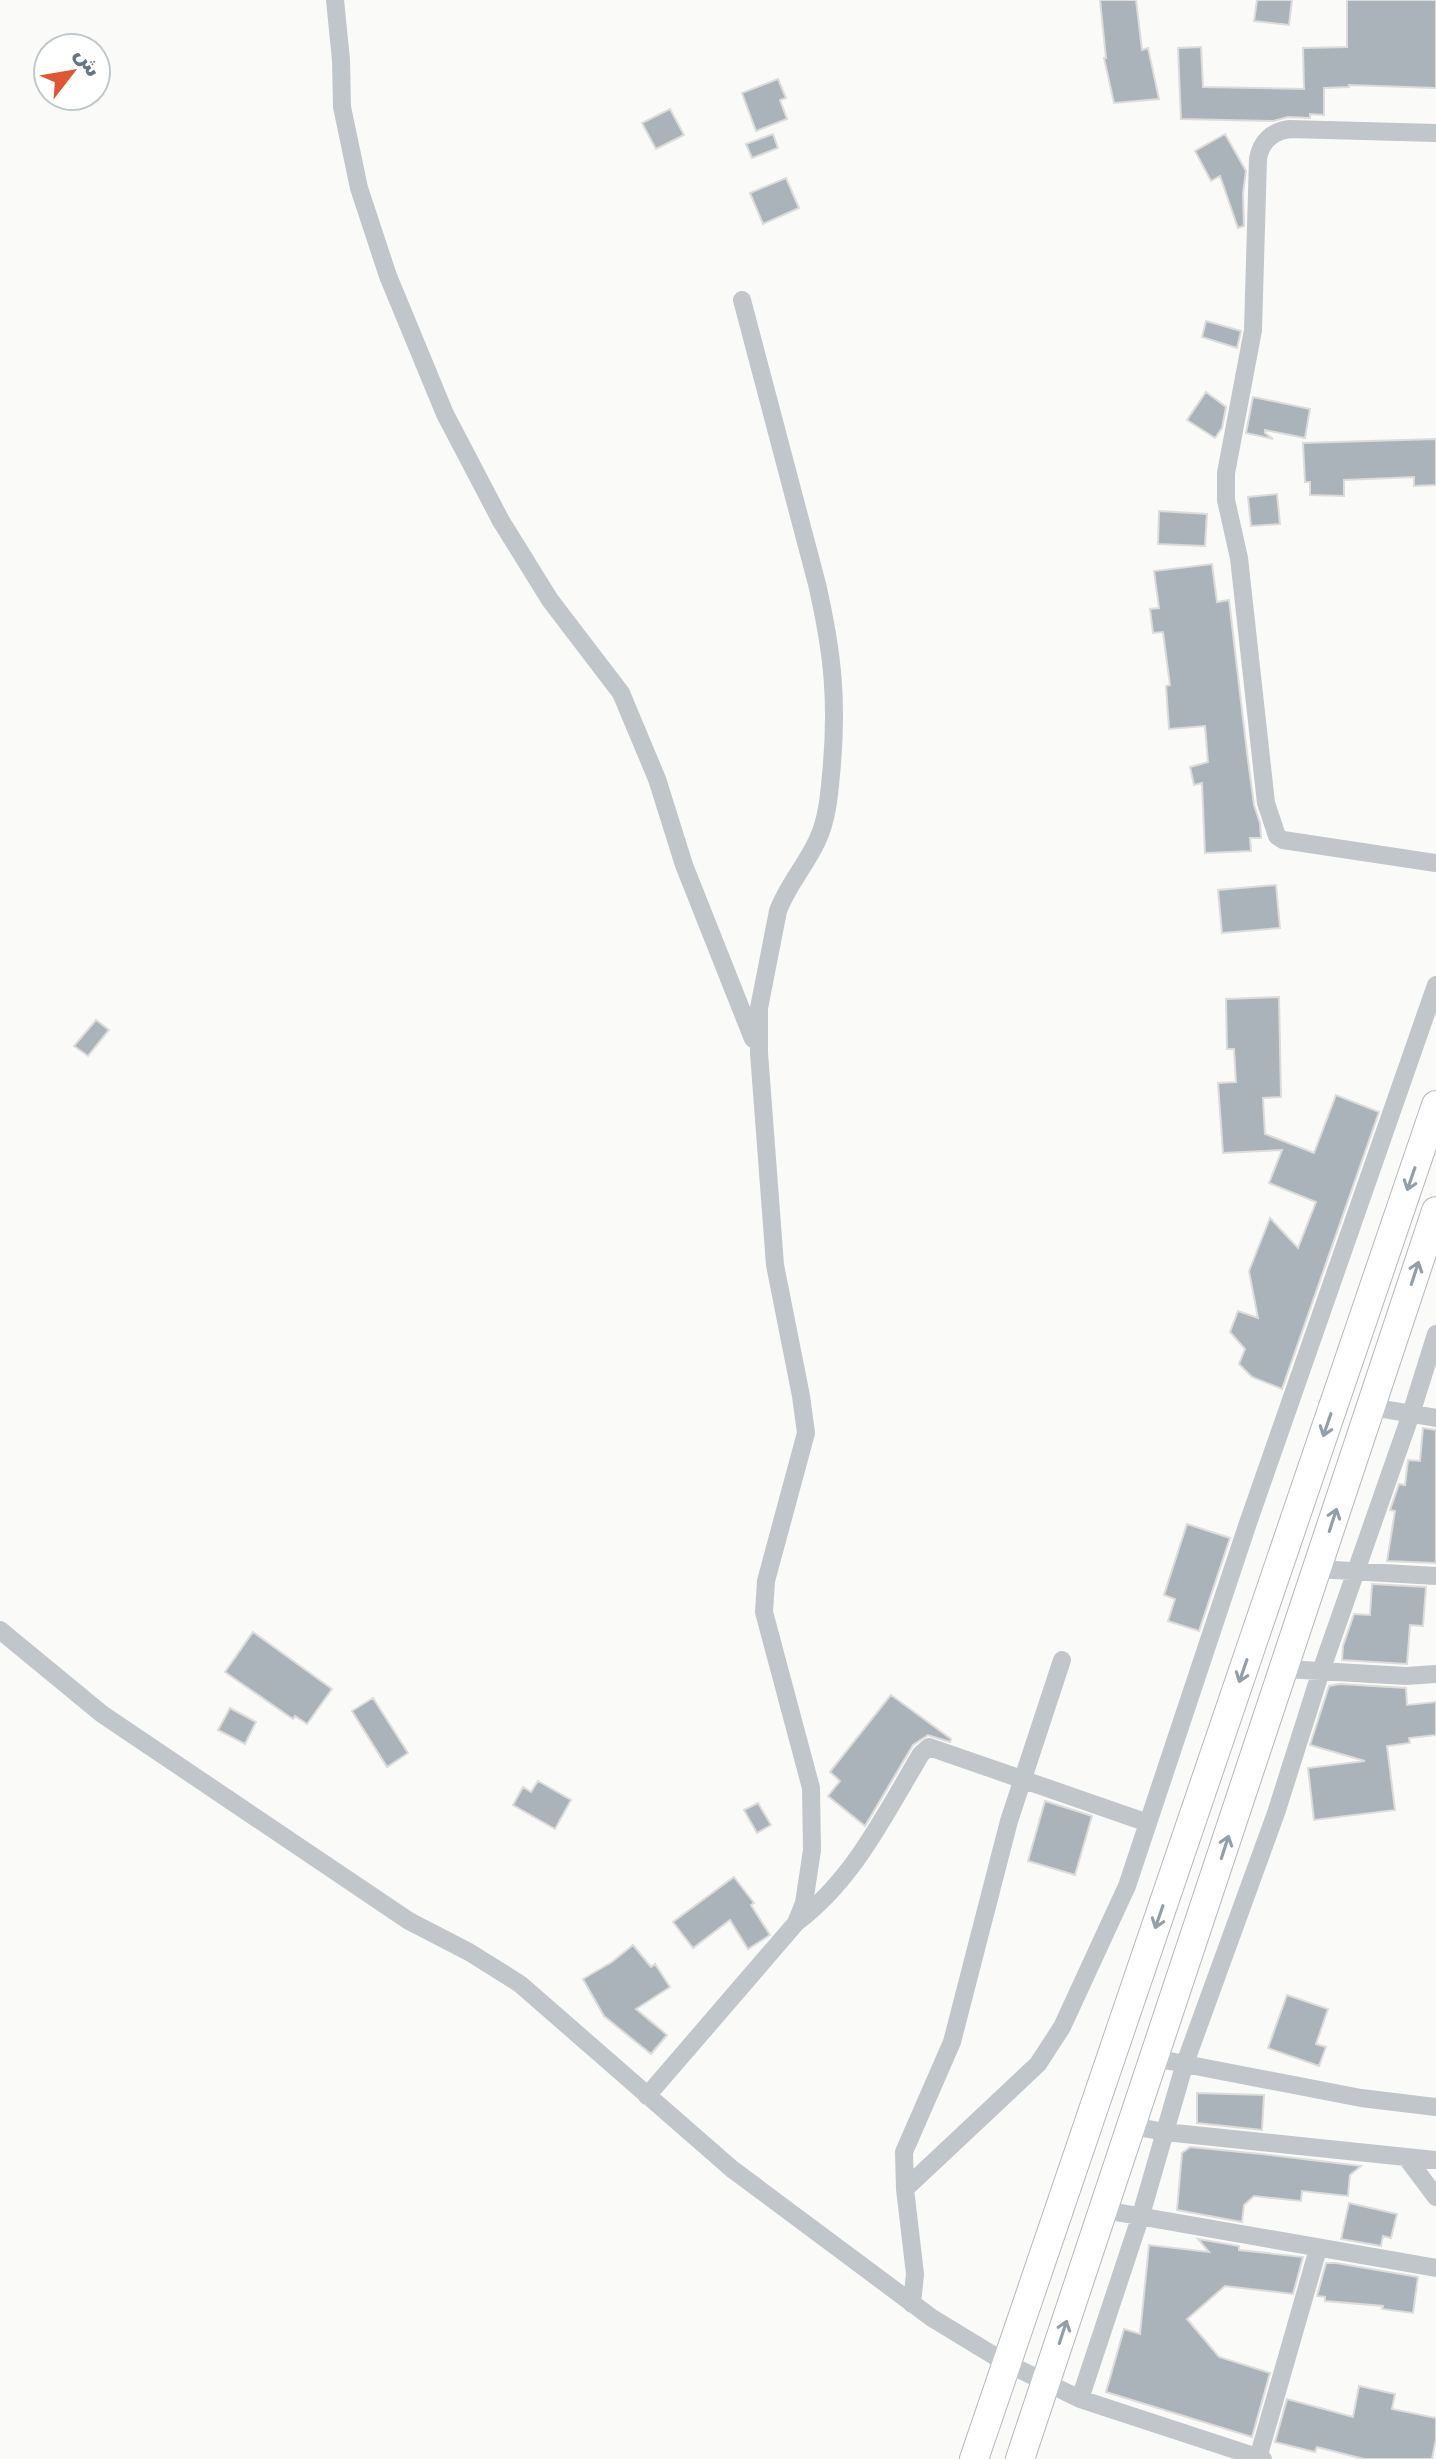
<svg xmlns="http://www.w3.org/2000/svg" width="1436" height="2459" font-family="'DejaVu Sans','Noto Naskh Arabic',sans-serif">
<rect width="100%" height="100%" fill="#fafaf8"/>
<path fill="#aab3b9" stroke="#dcdcda" stroke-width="2" d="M1100 0H1136L1142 50 1148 48 1159 99 1114 103 1104 58H1106Z
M1257 0H1292L1289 25 1254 21Z
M1347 0H1436V88L1349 85V87L1324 88V115L1310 114V118L1288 117 1273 121 1181 119 1178 48 1201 47 1203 87 1304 89 1303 48 1347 47Z
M778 79 786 98 780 100 787 119 756 131 742 93Z
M670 109 684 135 656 149 642 123Z
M773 134 778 148 752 158 746 144Z
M1225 134 1246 171 1243 193 1244 226 1238 228 1220 176 1211 181 1195 151Z
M786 178 799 208 763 224 750 193Z
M1206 321 1241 331 1237 348 1202 337Z
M1206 392 1226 407 1222 428 1215 438 1187 420Z
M1253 397 1310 409 1305 438 1265 430V433L1273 439 1246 433Z
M1436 439V485L1414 486V477L1344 480V496L1310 495V482H1305L1303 443Z
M1277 494 1280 524 1251 526 1248 497Z
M1159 511 1207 514 1205 546 1158 544Z
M1212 564 1217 602 1229 600 1247 753 1254 805 1260 823 1261 838H1250L1251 851 1205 853 1202 783 1194 785 1190 767 1208 762 1205 726 1169 729 1166 686 1170 685 1163 632 1153 633 1150 609 1159 608 1154 571Z
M1276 885 1280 928 1222 933 1218 890Z
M1279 997 1281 1097 1263 1098 1265 1134 1314 1153 1336 1095 1379 1112 1282 1389 1252 1377 1239 1364 1245 1349 1230 1332 1238 1311 1258 1318 1249 1271 1270 1218 1298 1248 1316 1202 1269 1183 1282 1150 1223 1153 1218 1083 1236 1082 1234 1049H1227L1226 999Z
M96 1020 109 1030 88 1056 74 1046Z
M1423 1428 1436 1430V1563L1387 1561 1395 1511 1390 1510 1399 1484 1405 1485 1408 1460 1420 1461Z
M1187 1524 1230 1538 1199 1631 1168 1621 1175 1599 1164 1595Z
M1372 1584 1426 1587 1423 1626 1410 1625 1407 1664 1342 1660 1343 1646 1354 1614 1370 1615Z
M253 1632 332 1689 307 1724 295 1716 293 1719 225 1672Z
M1340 1684 1406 1688 1407 1705 1436 1702V1735L1409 1738 1410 1743 1387 1746 1395 1810 1314 1820 1308 1768 1365 1761 1310 1745 1329 1686Z
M891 1695 951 1739 950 1742 928 1735 913 1745 865 1826 828 1796 840 1781 830 1772Z
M373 1698 408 1753 387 1767 352 1711Z
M230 1708 256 1722 245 1744 218 1730Z
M538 1781 571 1800 555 1829 513 1805 523 1787 531 1792Z
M1045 1801 1092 1816 1075 1875 1028 1861Z
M758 1803 771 1825 757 1833 744 1810Z
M734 1877 754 1903 751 1905 770 1935 748 1949 730 1920 693 1948 673 1922Z
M633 1945 651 1967 655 1964 670 1987 636 2009 667 2035 651 2054 604 2016 583 1979 612 1962Z
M1287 1995 1328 2009 1316 2044 1326 2047 1319 2066 1268 2048Z
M1197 2093 1264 2095 1262 2130 1197 2123Z
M1190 2147 1261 2154 1361 2166 1350 2175 1348 2196 1302 2191 1301 2201 1254 2196 1244 2205 1242 2222 1177 2210 1182 2153Z
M1349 2203 1397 2214 1391 2238 1383 2236 1381 2246 1341 2239Z
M1198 2239 1239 2246V2250L1303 2257 1293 2294 1225 2286 1187 2319 1219 2357 1270 2373 1252 2437 1106 2392 1124 2329 1140 2334 1149 2245 1209 2252Z
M1326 2263H1336L1418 2277 1413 2313 1382 2309 1383 2306 1325 2301V2297L1317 2296Z
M1359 2386 1395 2394 1392 2409 1436 2418V2439L1432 2459H1364L1317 2447 1315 2452 1275 2442 1287 2399 1353 2417Z"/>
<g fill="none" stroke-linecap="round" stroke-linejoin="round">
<g stroke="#b4b9bd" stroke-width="30">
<path id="highway" d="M974 2459 1436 1105
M1020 2459 1436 1211"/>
</g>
<path stroke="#c1c6ca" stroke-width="18" d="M335 0 341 60 342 107 359 188 388 276 445 414 501 521 550 600 621 693 657 779 684 865 753 1039
M1436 133 1290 129C1272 131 1261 141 1258 159L1253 330 1226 473V500L1239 558 1266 803 1277 836 1283 840 1436 863
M1371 1407 1436 1418
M1317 1569 1436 1576
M0 1630 102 1714 409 1921 469 1952 520 1984 732 2169 932 2318 1006 2363 1080 2399 1263 2459
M1285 1669 1406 1676 1436 1674
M797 1922C854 1879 885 1814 921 1754L929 1747 1148 1823
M1154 2058 1361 2098 1436 2107
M647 2096 796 1923 804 1903 812 1850 811 1788 764 1612 766 1581 806 1433 801 1396 775 1265 759 1053V1008L778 911C787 886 806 865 817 841 827 820 829 797 831 775 838 703 833 654 817 584L742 300
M1132 2126 1165 2132 1406 2157 1436 2197
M1406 2157 1436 2160
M905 2189 1038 2064 1062 2027 1127 1886 1248 1523 1436 985
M1104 2210 1436 2268
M912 2304 915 2274 905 2189 904 2152 952 2042 1009 1821 1062 1660
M1080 2399 1141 2215 1184 2066 1276 1813 1321 1671 1411 1414 1436 1334
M1258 2458 1318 2249"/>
<use href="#highway" stroke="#fff" stroke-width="28"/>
</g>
<defs><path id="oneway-shaft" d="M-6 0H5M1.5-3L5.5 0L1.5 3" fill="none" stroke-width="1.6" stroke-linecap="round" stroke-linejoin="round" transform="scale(2)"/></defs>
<g stroke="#939fa8">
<use href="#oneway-shaft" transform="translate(1411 1179) rotate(109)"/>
<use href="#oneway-shaft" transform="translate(1415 1273) rotate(-72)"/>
<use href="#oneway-shaft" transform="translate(1327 1425) rotate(109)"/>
<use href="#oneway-shaft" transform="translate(1333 1520) rotate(-72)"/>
<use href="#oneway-shaft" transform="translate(1243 1671) rotate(109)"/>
<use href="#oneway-shaft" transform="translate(1225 1847) rotate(-72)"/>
<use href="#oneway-shaft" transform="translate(1159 1917) rotate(109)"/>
<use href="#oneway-shaft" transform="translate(1063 2332) rotate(-72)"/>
</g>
<g transform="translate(72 72) rotate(59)"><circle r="38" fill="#ffffff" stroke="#c1c8cd" stroke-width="2"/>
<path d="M0-6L14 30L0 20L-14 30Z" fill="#e05532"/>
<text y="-12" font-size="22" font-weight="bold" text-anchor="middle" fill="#657682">ش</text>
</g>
</svg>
